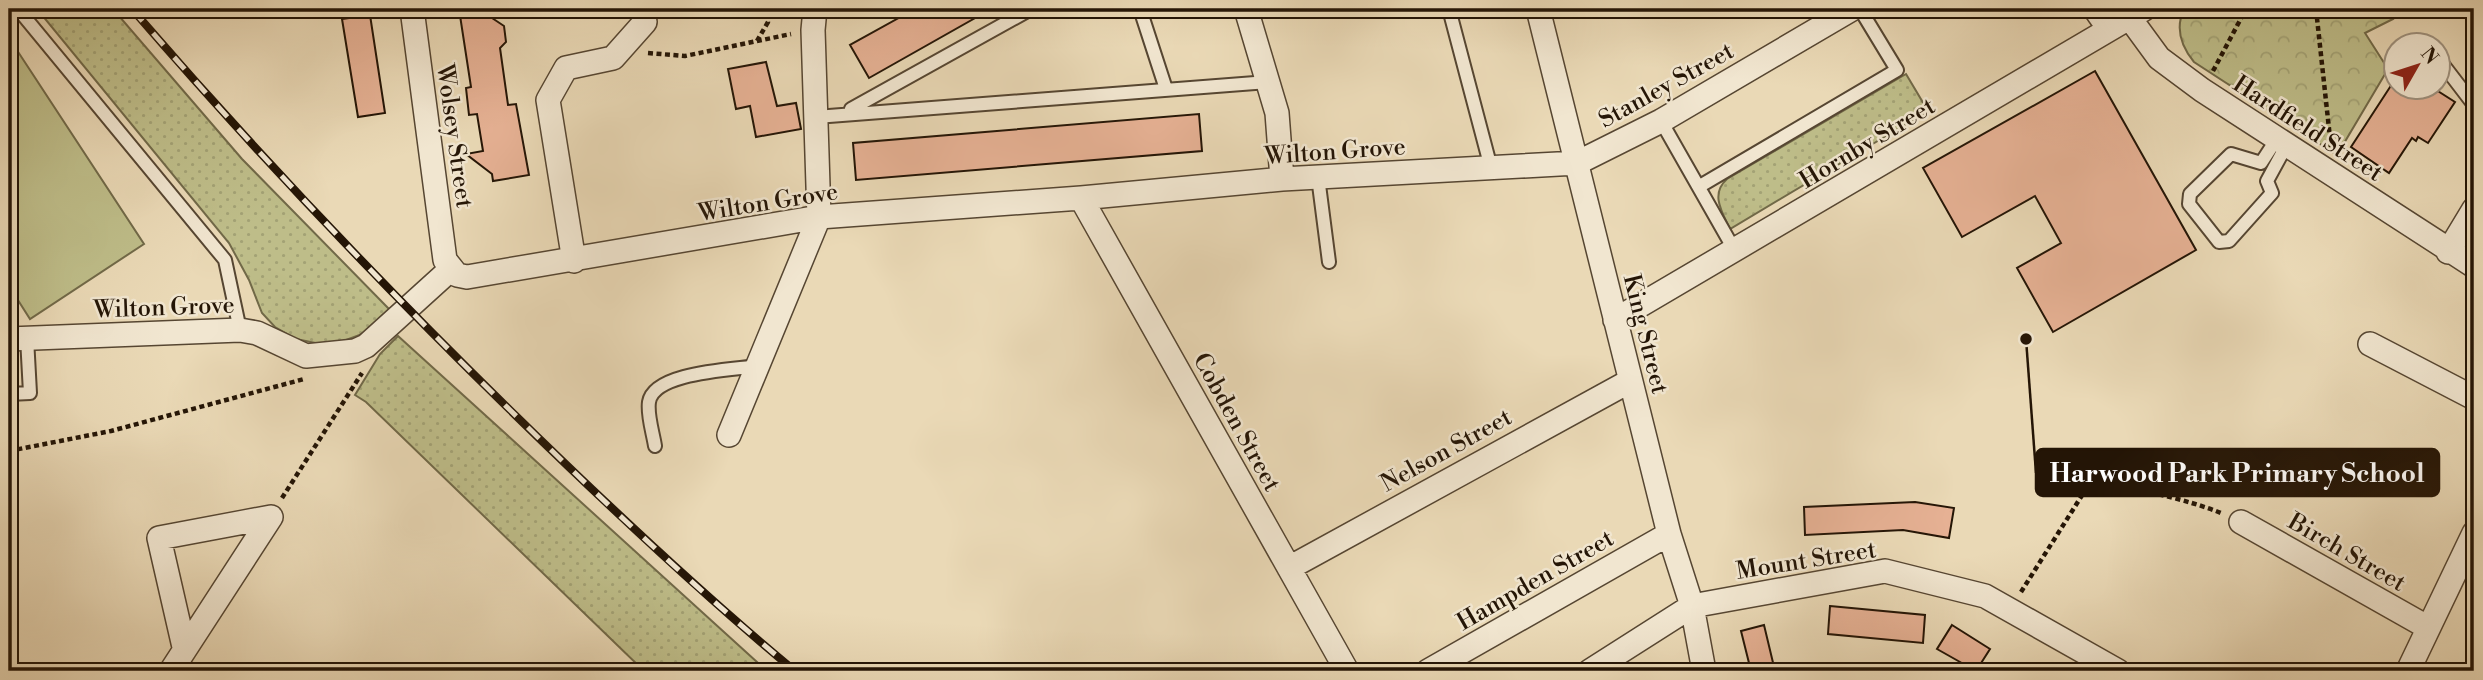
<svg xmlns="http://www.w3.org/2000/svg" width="2483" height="680" font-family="'Libre Bodoni',serif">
<defs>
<pattern id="grass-dots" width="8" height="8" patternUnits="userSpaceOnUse" patternTransform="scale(1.75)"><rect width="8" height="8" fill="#bebd89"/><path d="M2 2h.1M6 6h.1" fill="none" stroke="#a3a275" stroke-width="1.8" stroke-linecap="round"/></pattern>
<pattern id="park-crowns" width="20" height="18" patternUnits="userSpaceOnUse" patternTransform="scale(1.75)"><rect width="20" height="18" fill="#bebd89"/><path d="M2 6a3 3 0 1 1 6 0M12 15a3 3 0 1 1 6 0" fill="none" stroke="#a3a275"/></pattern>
</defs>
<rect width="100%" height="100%" fill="#ead9b6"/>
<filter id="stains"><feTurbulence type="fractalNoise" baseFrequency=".00286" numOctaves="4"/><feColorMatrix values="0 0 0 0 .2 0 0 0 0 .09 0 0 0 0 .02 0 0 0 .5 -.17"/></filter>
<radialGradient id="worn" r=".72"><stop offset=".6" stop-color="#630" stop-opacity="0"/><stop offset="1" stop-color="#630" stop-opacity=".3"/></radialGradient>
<path fill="url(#grass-dots)" stroke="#716948" stroke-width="2" d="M37 9H113L242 159 390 310 365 333 330 346 296 339 275 327 262 313 249 280 229 243Z
M1906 74 1928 111 1730 229C1722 212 1710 194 1727 179Z
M398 336 767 671H644L366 402 355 395 380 354Z"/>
<path fill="url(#park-crowns)" stroke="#716948" stroke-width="2" d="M2184 9H2387L2393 19 2365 33 2388 69 2337 155 2194 62C2181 46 2175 28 2184 9Z"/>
<path fill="#bebd89" stroke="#716948" stroke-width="2" d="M9 38 144 244 30 319 9 286Z"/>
<path fill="#e6b194" stroke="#241506" stroke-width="2" d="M459 9H485L486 14 504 26 506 42 500 48 508 105 516 104 529 175 493 181 492 174 466 154 483 151 477 114 469 115 466 88 471 87Z
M915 9H991L869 78 850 45Z
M370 15 385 113 358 117 342 19Z
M766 62 777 106 796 103 801 129 756 137 750 106 736 109 728 69Z
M2095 71 2196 250 2053 332 2017 268 2061 243 2035 196 1962 237 1923 168Z
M2392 84 2396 88H2433L2455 102 2428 143 2418 137 2416 141 2412 138 2389 173 2351 147Z
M1199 114 1202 151 856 180 853 143Z
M1915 502 1954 508 1949 538 1903 530 1805 535 1804 507Z
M1830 606 1925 615 1923 643 1828 634Z
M1764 625 1775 671H1751L1741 631Z
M1952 625 1990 649 1976 671 1937 649Z"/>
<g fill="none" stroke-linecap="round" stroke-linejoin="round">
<g stroke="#564632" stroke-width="16">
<path id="service" d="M18 9 225 260 240 330
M1140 9 1166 89
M1449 9 1491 168
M2428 45V46
M2438 58 2474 105
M851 109 1031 9
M816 117 1268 82
M1661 121 1735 251
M2276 140 2261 163 2231 154 2190 194 2189 204 2219 242 2229 241 2272 193 2267 181 2286 146
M1318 177 1329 262
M1700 186 1897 70 1860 9
M9 394 30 393 27 338
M655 446C653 433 647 415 649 402 654 372 732 370 758 366"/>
</g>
<g stroke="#564632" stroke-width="26">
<path id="minor" d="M412 9 445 260 457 275 467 277 819 217 1081 198 1282 179 1577 163 1661 121 1852 9
M1246 9 1277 113 1282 179
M1538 9 1669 534 1692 606 1704 671
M2095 9 2109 29
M2129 17 2159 58 2202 90 2474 266
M1081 198 1347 671
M2448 252 2474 209
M574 261 548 100 566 68 613 58 645 22
M1615 320 2144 9
M9 339 240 330 257 333 306 356 355 351 366 346 451 269
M2370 344 2474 398
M729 435 819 217 813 30 815 9
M2241 522 2427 627
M1289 568 1630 381
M171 671 271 517 159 538 184 647
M1428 671 1669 534
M1590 671 1692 606 1885 571 1985 596 2118 671
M2408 671 2474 533"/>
</g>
<path stroke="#241506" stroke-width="4.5" stroke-dasharray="5 3.5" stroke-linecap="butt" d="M2316 9 2331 147
M757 41 768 22 766 9
M648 53 685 56 791 34
M2213 71 2246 9
M9 451 111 431 304 379
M282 498 362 373
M2021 592 2086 489C2111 479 2195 502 2221 513"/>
<use href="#service" stroke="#f1e6d0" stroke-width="12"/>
<use href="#minor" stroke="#f1e6d0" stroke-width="23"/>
<g stroke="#241506" stroke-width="8">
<path id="rail" d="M132 9C252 148 378 281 510 410 602 500 696 589 795 671"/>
</g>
<use href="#rail" stroke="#f1e6d0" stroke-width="5" stroke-dasharray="16" stroke-linecap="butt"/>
</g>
<g text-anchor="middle" stroke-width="5" stroke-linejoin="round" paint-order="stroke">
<g font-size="24" fill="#241506" stroke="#f1e6d0">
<text transform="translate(1666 85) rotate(-29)" y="8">Stanley Street</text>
<text transform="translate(2308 128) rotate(33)" y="8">Hardfield Street</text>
<text transform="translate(455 136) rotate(82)" y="8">Wolsey Street</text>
<text transform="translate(1867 143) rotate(-31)" y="8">Hornby Street</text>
<text transform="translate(1335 151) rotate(-4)" y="8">Wilton Grove</text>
<text transform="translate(768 202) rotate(-9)" y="8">Wilton Grove</text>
<text transform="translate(164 307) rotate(-2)" y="8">Wilton Grove</text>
<text transform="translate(1646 334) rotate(76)" y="8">King Street</text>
<text transform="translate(1237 422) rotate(61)" y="8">Cobden Street</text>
<text transform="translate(1446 450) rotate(-29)" y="8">Nelson Street</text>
<text transform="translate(2347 552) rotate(30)" y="8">Birch Street</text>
<text transform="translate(1806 560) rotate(-9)" y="8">Mount Street</text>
<text transform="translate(1535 580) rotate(-30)" y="8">Hampden Street</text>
</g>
</g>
<path fill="none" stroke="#241506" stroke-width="2.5" d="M2026 339L2036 473"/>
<circle fill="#241506" stroke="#f1e6d0" stroke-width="2.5" cx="2026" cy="339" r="7"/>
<rect fill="#241506" stroke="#241506" stroke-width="2.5" x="2036" y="449" width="403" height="47" rx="7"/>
<g font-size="26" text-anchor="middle" font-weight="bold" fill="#fff">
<text x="2237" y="482">Harwood Park Primary School</text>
</g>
<rect width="2483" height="680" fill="none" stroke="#ead9b6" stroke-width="35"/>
<rect x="10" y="10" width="2462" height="659" fill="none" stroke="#241506" stroke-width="3.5"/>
<rect x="18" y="18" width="2448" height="645" fill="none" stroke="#241506" stroke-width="2"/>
<g transform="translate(2417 66) rotate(51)"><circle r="33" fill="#f1e6d0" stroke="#9f927f" stroke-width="2"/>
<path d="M0-5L12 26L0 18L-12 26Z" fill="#8f2418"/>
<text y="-10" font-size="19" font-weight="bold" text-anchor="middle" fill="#241506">N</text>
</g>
<rect width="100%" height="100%" filter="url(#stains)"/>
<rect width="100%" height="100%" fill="url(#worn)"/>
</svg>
